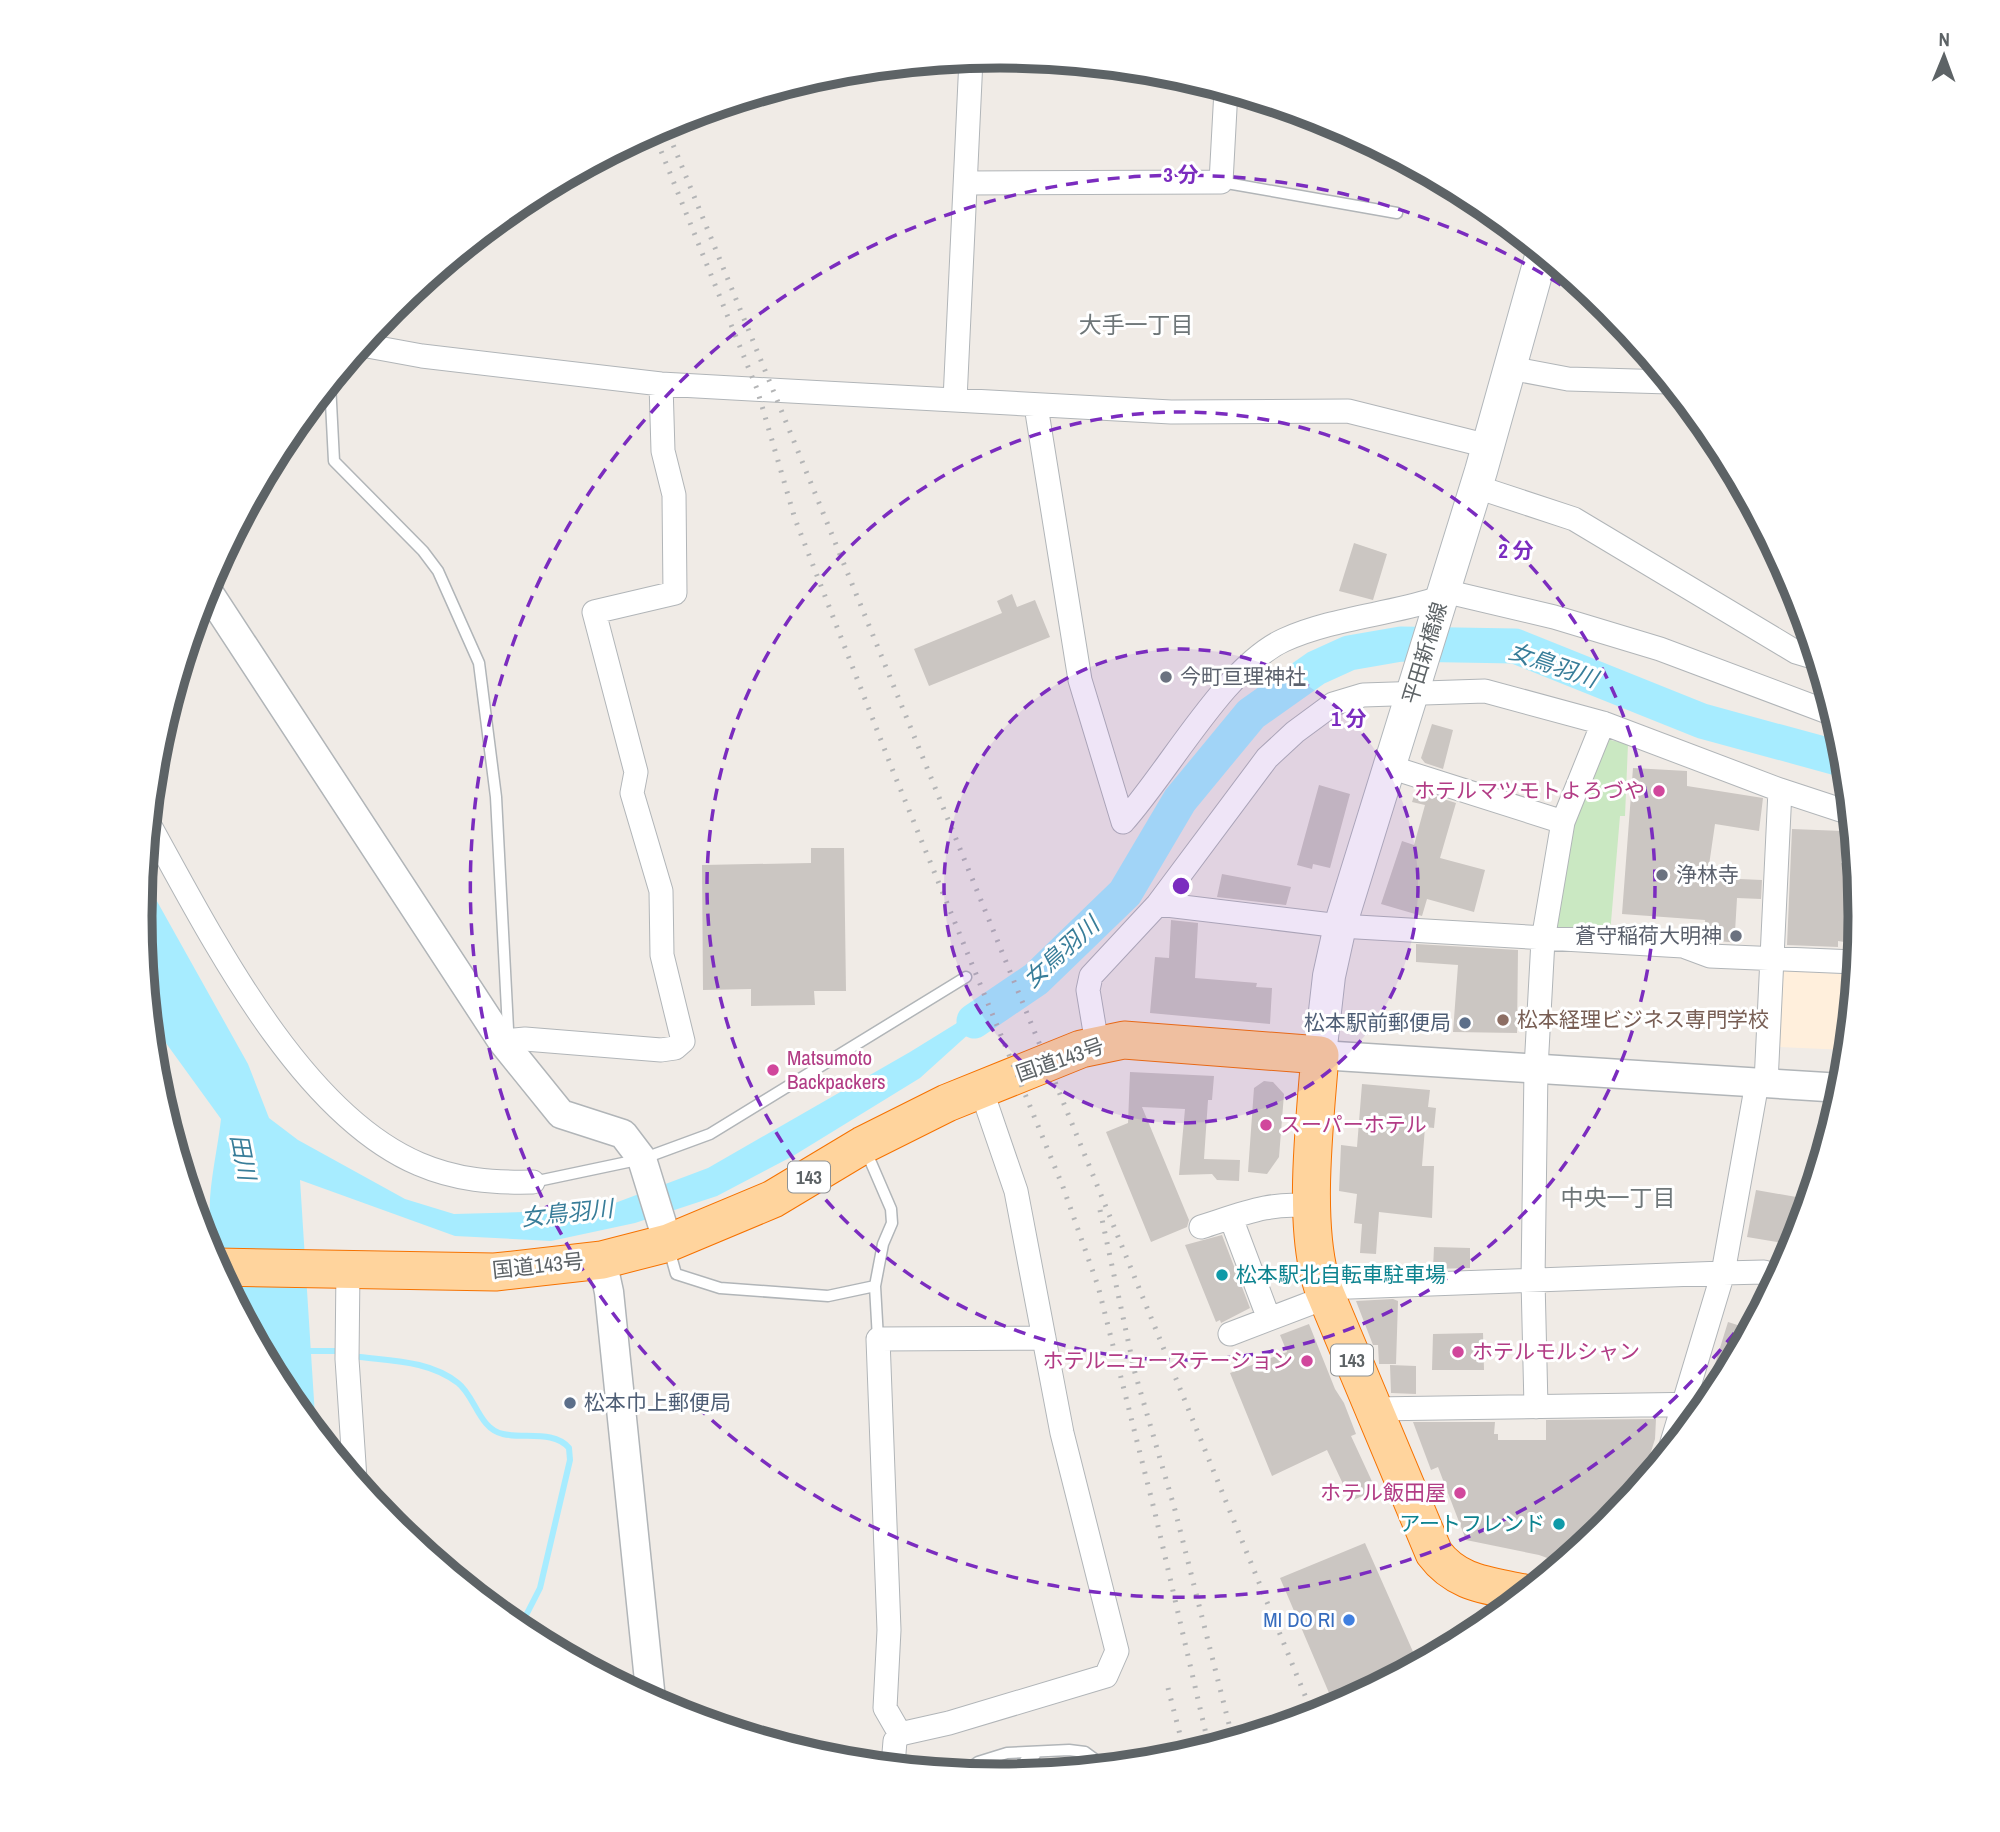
<svg xmlns="http://www.w3.org/2000/svg" width="2000" height="1832" font-family="'Archivo Narrow','Noto Sans JP',sans-serif">
<rect width="100%" height="100%" fill="#f0ebe6"/>
<path fill="#ffefdc" d="M1783 970 1854 975 1847 1050 1779 1047Z"/>
<path fill="#cae8c2" d="M1606 739 1628 744 1625 816H1620L1610 934 1563 932 1555 926 1571 826Z"/>
<path fill="#a7ecff" d="M144 878 248 1064 269 1118 298 1140 405 1199 454 1214 524 1212 615 1203 708 1168 910 1052 1033 976 920 1078 793 1156 717 1196 635 1223 551 1241 455 1236 300 1180 316 1432C273 1379 215 1285 210 1216 208 1188 218 1148 221 1119L150 1021 140 916Z"/>
<g fill="none" stroke-linecap="round" stroke-linejoin="round">
<path stroke="#a7ecff" stroke-width="6" d="M305 1351H335
M360 1357C393 1361 430 1361 458 1383 475 1396 479 1429 503 1434 524 1439 554 1430 569 1448L570 1460 540 1588 519 1629"/>
<path stroke="#a7ecff" stroke-width="35" d="M974 1021 1036 979 1125 893 1180 800 1251 714 1316 668 1349 653 1401 644 1515 646 1702 721 1845 760"/>
</g>
<path fill="#cbc6c2" d="M1354 543 1387 554 1373 600 1339 591Z
M1012 594 1017 607 1035 600 1050 637 929 686 914 649 1002 613 997 601Z
M1432 724 1453 730 1443 769 1425 763 1421 758Z
M1633 768 1687 771V786L1763 798 1759 831 1715 824 1708 872 1718 873V878L1762 880 1761 899 1737 898 1735 932H1740V943L1706 940 1705 920 1622 914Z
M1319 785 1350 794 1330 868 1313 864 1312 869 1297 865Z
M1416 790 1456 803 1440 858 1485 870 1474 912 1427 899 1422 916 1381 904 1402 841 1414 845 1425 805 1412 802Z
M1792 829 1842 831 1841 863H1855L1860 916 1857 944 1838 941V947L1787 945Z
M811 848H844L846 991H814L815 1005 751 1006V989L703 990 702 865 811 863Z
M1222 874 1291 887 1286 905 1217 897Z
M1171 920 1198 923 1195 978 1257 983 1256 987 1272 988 1270 1024 1150 1013 1155 957 1169 958Z
M1416 944 1518 950 1517 1033 1453 1032 1458 965 1416 962Z
M1130 1072 1214 1076 1212 1100H1208L1204 1159 1240 1160 1239 1181 1217 1180 1212 1174 1179 1175 1185 1109 1142 1107 1189 1220 1187 1227 1151 1242 1106 1132 1128 1123Z
M1264 1081 1273 1082 1284 1094 1279 1157 1267 1174 1248 1172 1254 1088Z
M1362 1084 1430 1090 1428 1107 1436 1108 1434 1128 1425 1127 1422 1166H1434L1432 1218 1379 1212 1376 1254 1360 1253 1362 1224 1354 1223 1357 1194 1339 1191 1341 1145 1357 1147Z
M1756 1190 1802 1198 1794 1245 1747 1237Z
M1222 1235 1250 1308 1221 1323 1220 1320 1216 1322 1185 1245Z
M1434 1247 1470 1248V1268L1433 1269Z
M1393 1299 1398 1301 1396 1364H1379L1378 1345H1373L1356 1301Z
M1728 1322 1750 1329 1715 1393 1707 1390Z
M1309 1324 1335 1389 1344 1403 1356 1434 1351 1436 1376 1490 1351 1501 1327 1450 1272 1476 1230 1373 1287 1352 1280 1335Z
M1483 1333 1484 1370H1432L1433 1334Z
M1390 1365 1416 1366V1394L1391 1393Z
M1656 1419 1655 1439 1644 1474 1637 1475V1489L1608 1524 1561 1563 1539 1555 1466 1540 1438 1467 1431 1470 1413 1422H1495L1494 1434H1498V1440H1546V1420Z
M1365 1543 1418 1663 1335 1707 1280 1578Z"/>
<g fill="none" stroke-linecap="round" stroke-linejoin="round">
<g stroke="#b1b5b8" stroke-width="13">
<path id="service" d="M1221 182 1397 213
M330 383 334 461 423 551 438 571 479 663 496 797 508 1029 505 1034
M866 1151 891 1209 892 1223 883 1244 875 1286 878 1339
M533 1182 642 1159 710 1134 966 977
M669 1249 676 1274 720 1288 828 1296 875 1286
M964 1772 978 1762 1007 1753 1069 1750 1085 1752 1104 1766
M1017 1774 1025 1761 1035 1755"/>
</g>
<g stroke="#b1b5b8" stroke-width="25">
<path id="minor" d="M967 183 1221 182 1226 90
M362 345 422 356 661 384 1171 412 1348 411 1488 446
M1510 368 1568 379 1669 382
M955 400 971 59
M1036 406 1080 680 1123 822
M1477 487 1574 519 1796 652 1816 658
M1444 591 1554 617 1660 649 1833 714
M1390 767 1563 822
M1123 822C1169 771 1225 667 1284 640 1330 619 1385 615 1433 600L1442 601
M149 824C210 934 299 1113 419 1164 456 1180 493 1183 533 1182
M1158 904 1340 926 1683 946 1710 956 1855 962
M502 1041 525 1039 661 1050 675 1048 683 1041 662 955 661 891 632 793 636 772 594 612 675 593 674 495 663 451 661 384
M1097 1044 1088 990 1091 976 1158 904 1267 758 1295 732 1333 704 1363 695 1485 691 1603 723 1780 790 1850 813
M1766 1083 1780 790
M1231 1218 1269 1319
M1201 1227C1239 1215 1273 1200 1312 1207
M348 1270 347 1359 355 1479
M1323 1288 1723 1273 1764 1272 1778 1276
M1230 1334 1327 1297
M1536 1407 1533 1280 1536 1069 1543 940 1563 822 1603 723
M1373 1409 1707 1404
M1670 1449 1723 1273 1757 1083
M900 1734 885 1708 889 1630 878 1339 1044 1338
M893 1765 895 1741 900 1734 949 1723 1106 1676 1117 1651 1062 1433 1016 1191 981 1089"/>
</g>
<g stroke="#b1b5b8" stroke-width="31">
<path id="tertiary" d="M205 587 502 1041 561 1114 623 1134 642 1159 668 1243
M1320 1055 1842 1088
M602 1260 609 1292 651 1700"/>
</g>
<g stroke="#b2b7bb" stroke-width="34">
<path id="secondary" d="M1320 1055 1329 976 1340 926 1481 471 1542 253"/>
</g>
<g stroke="#f67200" stroke-width="39">
<path id="trunk" d="M217 1267 495 1272 602 1260 668 1243 773 1199 863 1145 947 1103 1081 1049 1124 1040 1320 1055C1315 1121 1302 1226 1323 1288L1434 1553C1457 1584 1488 1585 1524 1593"/>
</g>
<use href="#service" stroke="#fff" stroke-width="10"/>
<use href="#minor" stroke="#fff" stroke-width="23"/>
<use href="#tertiary" stroke="#fff" stroke-width="28"/>
<use href="#secondary" stroke="#fff" stroke-width="32"/>
<use href="#trunk" stroke="#ffd49d" stroke-width="37"/>
<path stroke="#b4b5b6" stroke-width="5" stroke-dasharray="2 9" stroke-linecap="butt" d="M665 125 1313 1715
M653 131 757 389 795 519 893 771 1063 1187 1098 1286 1155 1513 1209 1747
M1100 1210 1135 1373 1175 1510 1233 1740
M1168 1688 1185 1754"/>
</g>
<circle cx="1181" cy="886" r="237" fill="#7b2cbf" fill-opacity=".12"/>
<g fill="none" stroke="#7b2cbf" stroke-width="3.5" stroke-dasharray="12 9">
<circle cx="1181" cy="886" r="237"/>
<circle cx="1181" cy="886" r="474"/>
<path d="M1794 1247A711 711 0 1 1 1628 333"/>
</g>
<g fill="#6b7280" stroke="#fff" stroke-width="2.5">
<circle cx="1166" cy="677" r="7"/>
<circle cx="1662" cy="875" r="7"/>
<circle cx="1736" cy="936" r="7"/>
</g>
<g fill="#d1479c" stroke="#fff" stroke-width="2.5">
<circle cx="1659" cy="791" r="7"/>
<circle cx="773" cy="1070" r="7"/>
<circle cx="1266" cy="1125" r="7"/>
<circle cx="1458" cy="1352" r="7"/>
<circle cx="1307" cy="1361" r="7"/>
<circle cx="1460" cy="1493" r="7"/>
</g>
<circle fill="#8d6e63" stroke="#fff" stroke-width="2.5" cx="1503" cy="1020" r="7"/>
<g fill="#5c6f8a" stroke="#fff" stroke-width="2.5">
<circle cx="1465" cy="1023" r="7"/>
<circle cx="570" cy="1403" r="7"/>
</g>
<g fill="#0f9aa8" stroke="#fff" stroke-width="2.5">
<circle cx="1222" cy="1275" r="7"/>
<circle cx="1559" cy="1524" r="7"/>
</g>
<circle fill="#3f7fe0" stroke="#fff" stroke-width="2.5" cx="1349" cy="1620" r="7"/>
<g text-anchor="middle" stroke-width="6" stroke-linejoin="round" paint-order="stroke">
<g fill="#fff" stroke="#8e9294" stroke-width="2">
<rect x="788" y="1161.5" width="42" height="31" rx="5"/>
<rect x="1331" y="1344.5" width="42" height="31" rx="5"/>
</g>
<g font-size="19" font-weight="bold" fill="#5d6366">
<text x="809" y="1184">143</text>
<text x="1352" y="1367">143</text>
</g>
<g font-size="21" fill="#5d6366" stroke="#fff">
<text transform="translate(1425 653) rotate(-73)" y="7">平田新橋線</text>
<text transform="translate(1060 1060) rotate(-19)" y="7">国道143号</text>
<text transform="translate(538 1266) rotate(-6)" y="7">国道143号</text>
</g>
<g font-size="21" fill="#5b616d" stroke="#fff" text-anchor="start">
<text x="1180" y="684">今町亘理神社</text>
<text x="1676" y="882">浄林寺</text>
<text x="1722" y="943" text-anchor="end">蒼守稲荷大明神</text>
</g>
<g font-size="21" fill="#b23c85" stroke="#fff" text-anchor="end">
<text x="1645" y="798">ホテルマツモトよろづや</text>
<text x="787" y="1065" text-anchor="start">Matsumoto<tspan x="787" dy="24">Backpackers</tspan></text>
<text x="1280" y="1132" text-anchor="start">スーパーホテル</text>
<text x="1472" y="1359" text-anchor="start">ホテルモルシャン</text>
<text x="1293" y="1368">ホテルニューステーション</text>
<text x="1446" y="1500">ホテル飯田屋</text>
</g>
<g font-size="21" fill="#785e54" stroke="#fff" text-anchor="start">
<text x="1517" y="1027">松本経理ビジネス専門学校</text>
</g>
<g font-size="21" fill="#4e5e75" stroke="#fff" text-anchor="end">
<text x="1451" y="1030">松本駅前郵便局</text>
<text x="584" y="1410" text-anchor="start">松本巾上郵便局</text>
</g>
<g font-size="21" fill="#0d838f" stroke="#fff" text-anchor="start">
<text x="1236" y="1282">松本駅北自転車駐車場</text>
<text x="1545" y="1531" text-anchor="end">アートフレンド</text>
</g>
<g font-size="21" fill="#366cbe" stroke="#fff" text-anchor="end">
<text x="1335" y="1627">MI DO RI</text>
</g>
<g font-size="23" fill="#6e7678" stroke="#fff">
<text x="1136" y="333">大手一丁目</text>
<text x="1618" y="1206">中央一丁目</text>
</g>
<g font-size="23" font-style="italic" fill="#387d99" stroke="#fff">
<text transform="translate(1553 665) rotate(19)" y="8">女鳥羽川</text>
<text transform="translate(1061 952) rotate(-42)" y="8">女鳥羽川</text>
<text transform="translate(243 1157) rotate(79)" y="8">田川</text>
<text transform="translate(567 1213) rotate(-6)" y="8">女鳥羽川</text>
</g>
</g>
<path d="M0 0H2000V1832H0ZM152 916a848 848 0 1 1 1696 0a848 848 0 1 1-1696 0Z" fill="#fff" fill-rule="evenodd"/>
<path fill="none" stroke="#5d6366" stroke-width="9" d="M152 916a848 848 0 1 1 1696 0a848 848 0 1 1-1696 0Z"/>
<circle cx="1181" cy="886" r="10" fill="#7b2cbf" stroke="#fff" stroke-width="3.5"/>
<g font-size="21" text-anchor="middle" font-weight="bold" fill="#7b2cbf" stroke="#fff" stroke-width="6" stroke-linejoin="round" paint-order="stroke">
<text x="1181" y="182">3 分</text>
<text x="1516" y="558">2 分</text>
<text x="1349" y="726">1 分</text>
</g>
<g transform="translate(1944 56) rotate(1)" stroke="#ffffff" stroke-width="5" paint-order="stroke">
<path d="M0-5L12 26L0 18L-12 26Z" fill="#5d6366"/>
<text y="-10" font-size="19" font-weight="bold" text-anchor="middle" fill="#5d6366">N</text>
</g>
</svg>
